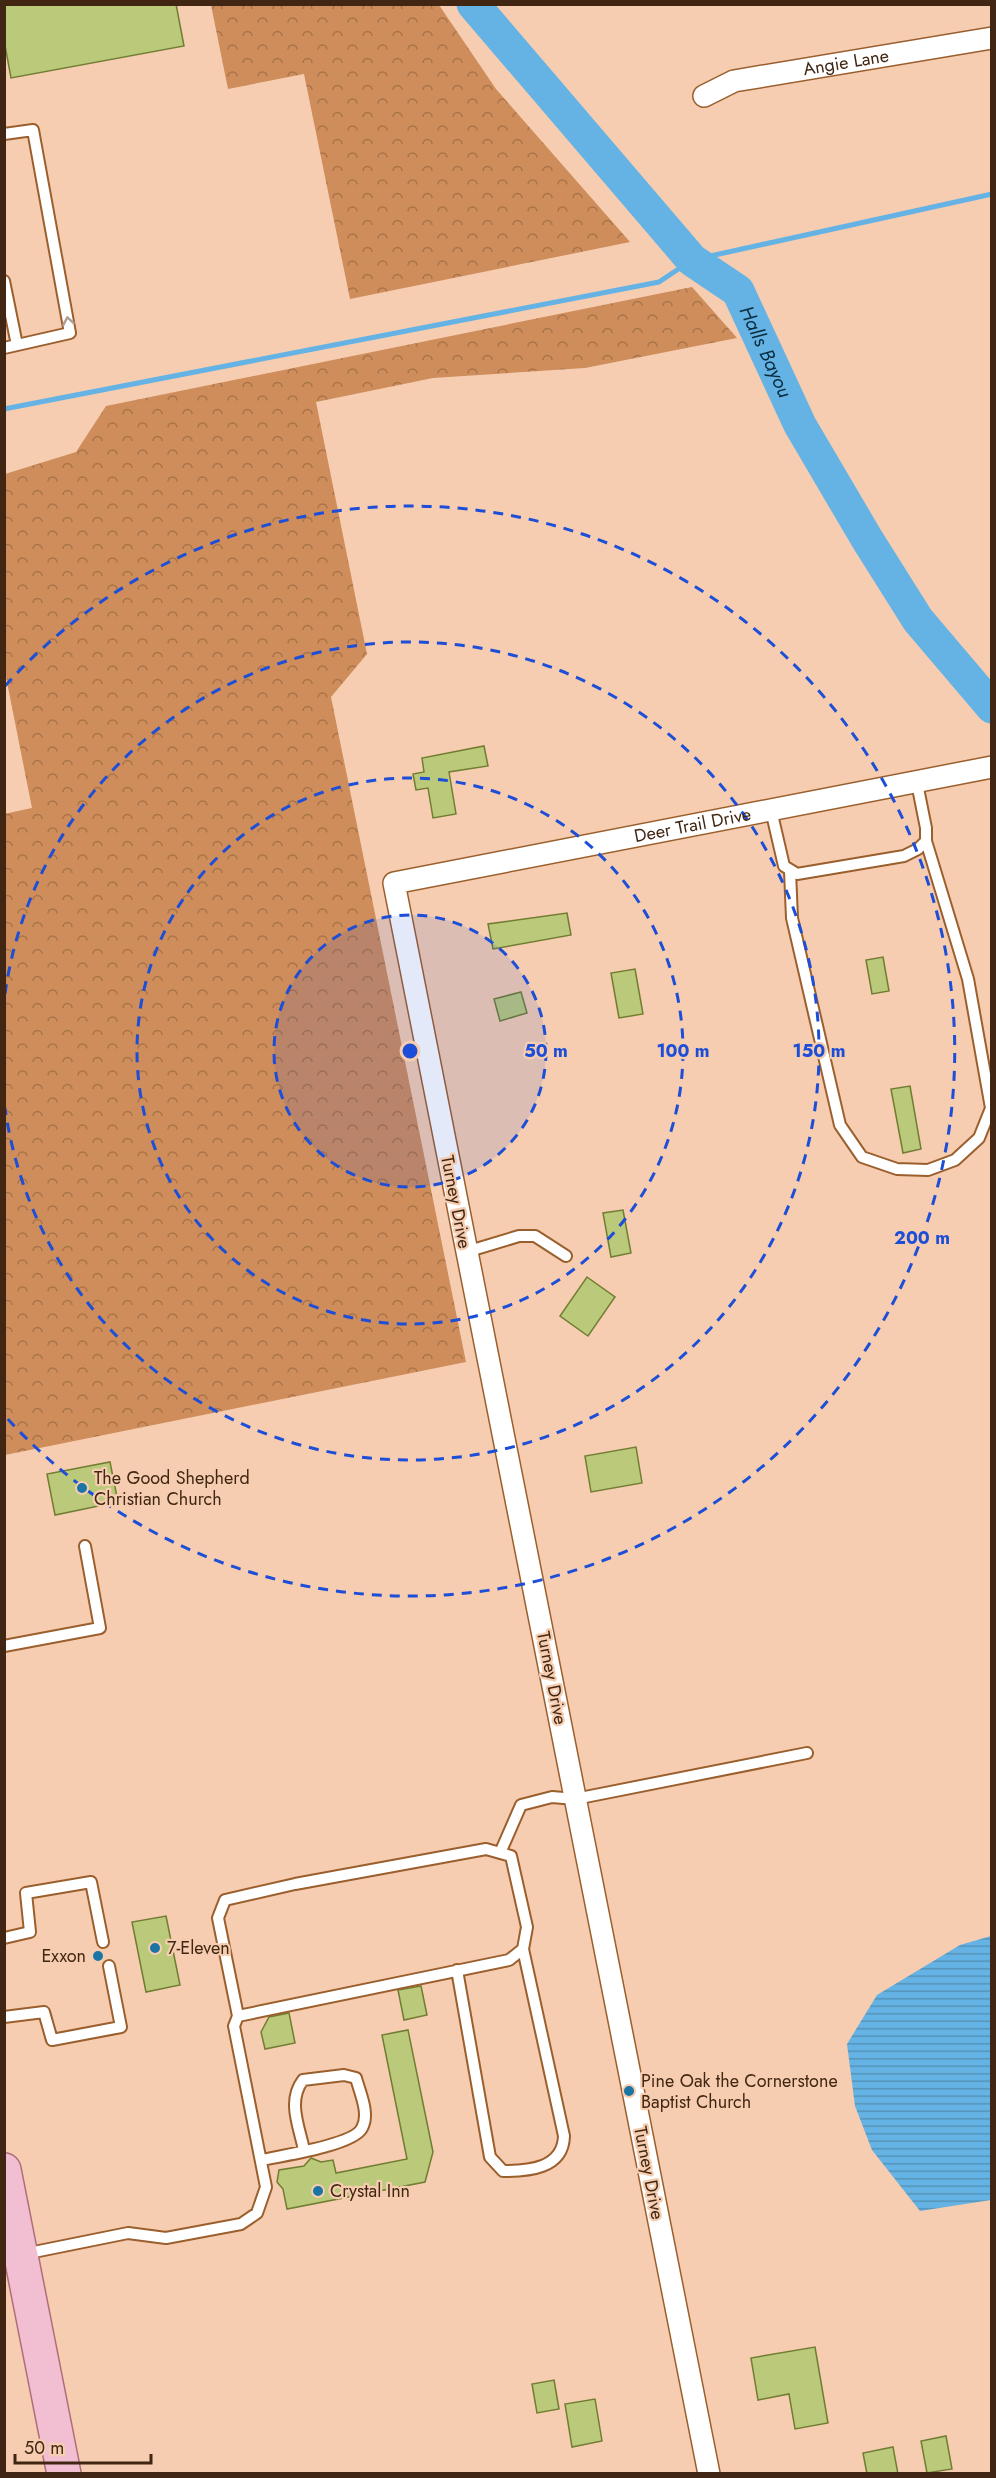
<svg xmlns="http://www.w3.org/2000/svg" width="996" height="2478" font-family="Jost,sans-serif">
<defs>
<pattern id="forest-crowns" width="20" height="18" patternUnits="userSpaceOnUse" patternTransform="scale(1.5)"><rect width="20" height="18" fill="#ce8d5a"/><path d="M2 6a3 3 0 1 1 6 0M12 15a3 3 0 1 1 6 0" fill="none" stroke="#a97349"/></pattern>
<pattern id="water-rules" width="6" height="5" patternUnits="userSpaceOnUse" patternTransform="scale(1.5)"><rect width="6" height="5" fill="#65b3e4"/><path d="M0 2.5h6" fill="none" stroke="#5592b8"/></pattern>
</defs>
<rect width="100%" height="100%" fill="#f6cdb0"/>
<path fill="url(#forest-crowns)" d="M211 5H439L496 89 630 242 350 299 304 74 228 89Z
M692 287 737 338 585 368 433 378 316 402 367 654 331 697 466 1362 5 1455 4 814 32 808 5 672V474L76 452 106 406Z"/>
<path fill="url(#water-rules)" d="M991 1936V2200L920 2211 872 2150 855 2106 847 2044 877 1995 960 1945Z"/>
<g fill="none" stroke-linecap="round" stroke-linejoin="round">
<path stroke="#65b3e4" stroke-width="5" d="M4 409 659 282 692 260 992 194"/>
<path stroke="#65b3e4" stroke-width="33" id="s1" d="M473 4 692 260 738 291 800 425 867 539 918 620 992 707"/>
</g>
<path fill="#bac97a" stroke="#717d32" stroke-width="1.5" d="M4 4H176L184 46 11 78 4 40Z
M484 746 488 766 449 772 456 814 433 818 428 788 416 790 413 774 424 772 422 758Z
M567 913 571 935 493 949 488 924Z
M883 957 889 991 872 994 866 960Z
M635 969 643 1014 619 1018 611 973Z
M521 992 527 1013 500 1021 494 999Z
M910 1086 921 1149 903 1153 891 1089Z
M623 1210 631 1253 611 1257 603 1213Z
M587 1277 615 1297 588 1336 560 1316Z
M636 1447 642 1483 591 1492 585 1456Z
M110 1462 118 1502 55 1515 47 1474Z
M166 1916 180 1985 146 1992 132 1922Z
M421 1986 427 2015 404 2020 398 1990Z
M289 2013 295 2043 265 2049 261 2032 269 2017Z
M408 2030 433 2152 425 2182 287 2209 283 2189 277 2182 279 2170 304 2166 311 2158 321 2162 333 2160 336 2173 407 2159 382 2035Z
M815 2347 828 2423 795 2429 789 2394 758 2400 751 2358Z
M554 2380 559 2409 537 2413 532 2384Z
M595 2399 602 2441 572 2447 565 2404Z
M946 2436 952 2469 927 2473 921 2441Z
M893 2447 898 2474H867L863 2453Z"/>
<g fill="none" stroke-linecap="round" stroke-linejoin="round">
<g stroke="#9b5f2e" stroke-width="14">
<path id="lane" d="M4 134 33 130 70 333 4 348
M4 281 17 345
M771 810 784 866 797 874 904 856 918 849 926 841V828L917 783
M790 871 792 918 840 1125 862 1157 897 1169 928 1170 955 1160 979 1138 991 1108 968 979 926 841
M466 1252 519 1236H535L566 1256
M4 1646 100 1628 85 1546
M500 1853 521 1805 552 1797 575 1799 807 1753
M4 1938 30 1932 26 1893 91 1882 103 1942
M238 2016 509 1960 523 1949
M4 2017 44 2012 52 2040 121 2027 109 1966
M261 2160C281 2156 354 2145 362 2128 370 2114 360 2093 356 2078L344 2075 303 2080C287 2101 299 2126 304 2150
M24 2254 128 2233 166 2238 241 2224 257 2213 266 2187 234 2026 238 2016 218 1918 225 1900 295 1884 486 1849 511 1856 527 1927 523 1949 564 2136C563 2169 528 2171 503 2171L490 2157 457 1970"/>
</g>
<g stroke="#9b5f2e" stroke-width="24">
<g id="street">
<path id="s2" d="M704 96 734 81 992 38"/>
<path id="s3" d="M709 2474 394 883 992 767"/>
</g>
</g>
<g stroke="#ae6e7a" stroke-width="36">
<path id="primary" d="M4 2170 64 2474"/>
</g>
<use href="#lane" stroke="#fff" stroke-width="10"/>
<use href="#street" stroke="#fff" stroke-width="21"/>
<use href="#primary" stroke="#f1bfd1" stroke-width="33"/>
</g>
<defs><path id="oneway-chevron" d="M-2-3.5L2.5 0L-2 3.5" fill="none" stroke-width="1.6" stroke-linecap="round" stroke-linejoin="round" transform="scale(1.5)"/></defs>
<use stroke="#aa9e95" href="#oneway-chevron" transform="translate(68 321) rotate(-100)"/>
<circle cx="410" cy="1051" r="136" fill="#1d4ed8" fill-opacity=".12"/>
<g fill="none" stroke="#1d4ed8" stroke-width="3" stroke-dasharray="10 8">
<circle cx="410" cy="1051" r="136"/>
<circle cx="410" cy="1051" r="273"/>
<path d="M5 994A409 409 0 1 1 5 1108"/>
<path d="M5 686A545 545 0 1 1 5 1416"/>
</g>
<g fill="#1b75a4" stroke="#f6cdb0" stroke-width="2">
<circle cx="82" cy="1488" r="6"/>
<circle cx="155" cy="1948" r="6"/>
<circle cx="98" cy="1956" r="6"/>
<circle cx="629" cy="2091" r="6"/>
<circle cx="318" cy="2191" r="6"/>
</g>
<g text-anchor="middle" stroke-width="4.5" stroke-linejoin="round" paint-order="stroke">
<g font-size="18" fill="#412713" stroke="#f6cdb0">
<text dy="6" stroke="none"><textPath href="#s2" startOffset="147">Angie Lane</textPath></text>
<text dy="6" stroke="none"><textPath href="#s3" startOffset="1926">Deer Trail Drive</textPath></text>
<text transform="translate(456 1202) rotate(79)" y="6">Turney Drive</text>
<text transform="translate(552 1678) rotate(79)" y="6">Turney Drive</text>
<text transform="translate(649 2173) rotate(79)" y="6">Turney Drive</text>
</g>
<g font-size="18" fill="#412713" stroke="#f6cdb0" text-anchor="start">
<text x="94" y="1484">The Good Shepherd<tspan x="94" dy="21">Christian Church</tspan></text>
<text x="167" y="1954">7-Eleven</text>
<text x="86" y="1962" text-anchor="end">Exxon</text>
<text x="641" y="2087">Pine Oak the Cornerstone<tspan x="641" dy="21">Baptist Church</tspan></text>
<text x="330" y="2197">Crystal Inn</text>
</g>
<g font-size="20" font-style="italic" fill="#0a2d41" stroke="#f6cdb0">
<text dy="7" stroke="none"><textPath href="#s1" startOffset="459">Halls Bayou</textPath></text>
</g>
</g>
<circle cx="410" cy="1051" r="9" fill="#1d4ed8" stroke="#f6cdb0" stroke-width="3"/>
<g font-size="18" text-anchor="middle" font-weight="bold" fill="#1d4ed8" stroke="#f6cdb0" stroke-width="4.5" stroke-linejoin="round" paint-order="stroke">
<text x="546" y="1057">50 m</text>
<text x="683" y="1057">100 m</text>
<text x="819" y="1057">150 m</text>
<text x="922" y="1244">200 m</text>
</g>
<rect width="996" height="2478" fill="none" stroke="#412713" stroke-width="12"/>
<path d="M15 2454v9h136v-9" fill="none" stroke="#412713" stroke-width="3"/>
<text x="24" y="2454" font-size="18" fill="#412713" stroke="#f6cdb0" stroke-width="4.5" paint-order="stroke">50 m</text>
</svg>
